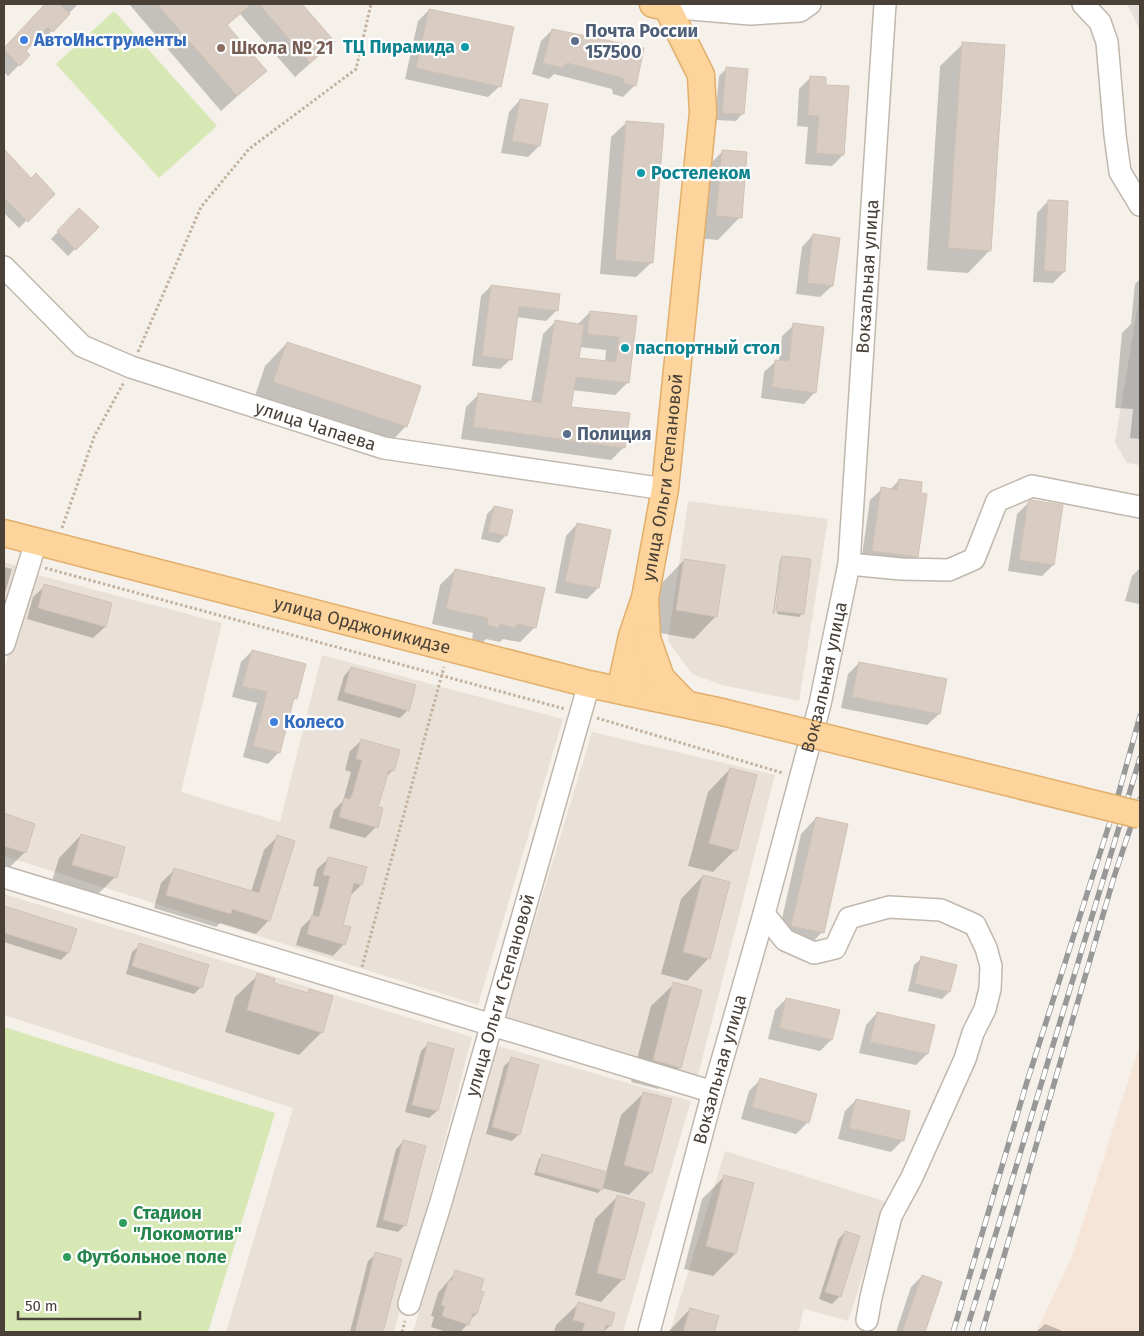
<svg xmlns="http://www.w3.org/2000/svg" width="1144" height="1336" font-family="'Fira Sans',sans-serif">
<rect width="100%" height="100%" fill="#f5f0ea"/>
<path fill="#e9e1d8" d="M688 501 828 519 799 701 722 685 692 674 668 641Z
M4 562 18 566 4 609Z
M34 574 222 623 181 792 280 822 322 655 563 719 478 1005 4 856V669Z
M592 732 775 775 698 1075 505 1019Z
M4 894 472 1037 394 1332H226L293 1108 4 1015Z
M498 1046 691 1101 623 1332H413Z
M725 1151 887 1202 848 1321 804 1309 798 1332H670Z"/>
<path fill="#f6e4d6" d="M1140 1044V1332H1036L1072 1257Z"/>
<path fill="#e4dfdb" d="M1127 4H1140V30Z
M1140 293V465L1127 463 1115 442Z"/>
<path fill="#d7e8b4" d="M114 11 217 126 159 178 56 64Z
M4 1027 275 1113 208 1332H4Z"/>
<path fill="#0003" fill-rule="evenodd" d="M45 4H78L41 42 37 38 25 51 19 65 8 76 4 72V49Z
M129 4H203L206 7 210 4H301L334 42 295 77 240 14 226 26 265 71 221 111Z
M429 10 500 86 488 97 405 79 418 21Z
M552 30 635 85 623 97 613 94 612 89 554 74 549 79 532 74 541 41Z
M963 44 990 250 968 273 927 270 940 66Z
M726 69 743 113 736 121 715 120 719 76Z
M811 77 824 86 843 155 832 166 805 164 808 127 797 126 799 89Z
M520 100 547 105 539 146 528 157 501 153 509 112Z
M627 122 652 262 636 277 600 274 611 137Z
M4 151 31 179 53 194 19 228 4 213Z
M723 151 740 217 718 240 695 238 700 174Z
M1048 201 1064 272 1053 283 1033 282 1037 213Z
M79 210 97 227 68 256 51 239Z
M813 235 832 286 820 297 796 294 802 247Z
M1140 279V439L1130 438 1133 409 1115 408 1122 333 1131 324 1135 284Z
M491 286 557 310 546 321 516 317 511 359 500 369 472 366 481 296Z
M590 312 636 317 628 382 615 395 572 390 569 408 624 447 611 460 461 439 466 407 479 394 531 402 543 334 555 322 577 325ZM579 347 606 350 605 362 577 359Z
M794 325 815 392 804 404 761 398 764 372 776 361H779L782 336Z
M287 343 406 426 384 449 252 405 265 366Z
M899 480 916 556 905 568 861 562 870 500 882 489 890 490Z
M1028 503 1053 565 1042 576 1008 571 1017 514Z
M494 507 506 535 499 543 481 539 487 514Z
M577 524 598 588 587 599 555 593 566 536Z
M783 557 803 613 799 617 777 614 783 559H781Z
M781 559 774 614H773L780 560Z
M684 560 716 616 694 639 654 632 662 583Z
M4 567 12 569 4 597Z
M1139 569 1140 603 1139 604 1125 601 1132 576Z
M455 570 535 627 520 642 503 639 500 642 486 639 483 642 472 640 473 633 432 624 440 585Z
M45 586 111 604 105 627 93 638 27 619 33 597Z
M252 651 296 698 292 702 279 752 268 764 243 757 257 703 232 697 241 662Z
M859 663 939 714 927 725 841 708 848 674Z
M351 668 408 710 400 718 337 700 344 676Z
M362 740 398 750 392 771 385 778 377 808 376 827 365 838 329 828 334 810 343 801 351 772 345 770 350 751Z
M730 769 735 850 713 872 688 866 708 792Z
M4 815 34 824 25 852 4 873Z
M816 818 822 932 807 948 777 941 801 834Z
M81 835 115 877 93 899 50 887 59 858Z
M277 837 269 920 256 934 220 923 216 927 154 908 161 883 174 870 251 892 264 850Z
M329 858 361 885 350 896 341 926 344 944 333 956 296 945 301 928 312 917 319 887 313 886 317 869Z
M703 876 709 958 687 981 661 974 681 899Z
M4 908 75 930 68 953 61 960 4 942Z
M140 945 201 987 194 994 126 974 132 952Z
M922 958 949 992 942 999 908 991 914 965Z
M258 975 272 984 306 994 309 990 322 1032 299 1055 225 1032 235 997Z
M674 984 680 1067 658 1089 631 1082 651 1006Z
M786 999 831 1040 820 1051 768 1039 775 1010Z
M877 1013 927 1054 916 1065 859 1053 866 1025Z
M429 1043 453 1050 437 1111 429 1118 405 1112 421 1051Z
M512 1059 519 1134 512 1141 486 1134 504 1066Z
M761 1079 815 1094 807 1123 796 1134 741 1119 749 1091Z
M644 1093 651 1172 629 1195 602 1188 598 1193 534 1175 539 1159 542 1156 606 1173 621 1115Z
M856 1100 903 1140 891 1152 838 1139 845 1111Z
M404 1141 405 1225 398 1232 376 1227 396 1149Z
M725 1176 735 1254 713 1276 684 1269 702 1199Z
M617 1197 623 1279 601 1302 575 1295 595 1219Z
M845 1232 840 1296 832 1304 819 1299 838 1240Z
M376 1254 401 1260 382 1332H350L368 1261Z
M456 1272 482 1293 476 1314 470 1320 468 1324 460 1332H447L431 1327 434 1317 431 1316 438 1293Z
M922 1276 941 1282 924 1332H896L911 1287Z
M579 1303 610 1326 603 1332H554L556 1325Z
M690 1309 717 1317 713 1332H668Z
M1045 1324 1065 1332H1036Z"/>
<path fill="#d9cdc3" stroke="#d1c1b3" d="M45 4H59L70 14 53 32 48 27 26 51 30 55 20 66 4 50V48Z
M157 4H251L227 25 267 71 237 96Z
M259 4H302L335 42 310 63Z
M429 9 514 27 501 87 416 68Z
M552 29 644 48 636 86 624 83 623 78 567 63 562 68 543 63Z
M962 42 1005 45 991 251 948 248Z
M726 67 748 69 744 114 722 113Z
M810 76 826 77V85L849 86 844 155 816 153 819 116 808 115Z
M520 99 548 104 540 146 512 141Z
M626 121 664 124 653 263 615 260Z
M4 149 31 178 36 173 55 194 28 222 4 198Z
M722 150 747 152 742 218 716 216Z
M1048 200 1068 201 1065 272 1044 271Z
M79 208 99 227 76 250 57 231Z
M813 234 840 238 833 286 807 283Z
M491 285 560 294 558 311 519 306 512 360 482 356Z
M590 311 637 316 629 383 576 377 571 407 630 413 625 448 473 427 478 393 541 403 555 320 584 325 579 358 616 362 619 337 587 334Z
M793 323 824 327 816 393 772 387 775 360 789 361Z
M287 342 421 386 407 427 273 382Z
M899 479 922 482 921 493 927 494 918 557 872 551 881 487 897 490Z
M1031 500 1063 505 1054 565 1019 560 1028 502Z
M494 506 513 510 507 536 488 532Z
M577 523 611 530 599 588 565 582Z
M782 556 811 559 804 614 776 611Z
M684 559 725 565 717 617 676 610Z
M455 569 545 588 536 628 517 624 516 628 500 624 499 628 487 625 488 618 446 609Z
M44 584 112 603 106 627 38 608Z
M252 650 306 664 297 699 294 698 280 753 253 746 267 692 242 686Z
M859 662 947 679 940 714 852 697Z
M351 667 416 685 409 711 344 692Z
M361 739 400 750 394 771 389 770 378 807 383 808 378 828 339 817 344 798 350 799 353 792 362 760 356 759Z
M730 768 757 775 737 851 709 843Z
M4 813 35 824 26 853 4 846Z
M816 817 848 824 824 933 791 926Z
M81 834 125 847 117 878 72 865Z
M277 835 295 841 270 921 232 909 231 914 166 895 174 868 259 893Z
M328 857 367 867 362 885 354 883 343 925 351 927 345 945 307 934 312 915 319 917 322 907 330 876 323 875Z
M703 875 730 882 710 959 683 952Z
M4 906 77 929 69 953 4 933Z
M139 943 209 965 202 988 132 966Z
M921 956 957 965 950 992 915 984Z
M257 973 275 979 274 983 308 993 309 989 333 996 323 1033 247 1010Z
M673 982 702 990 681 1068 653 1060Z
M786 998 840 1010 832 1040 779 1028Z
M877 1012 935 1025 928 1054 870 1042Z
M428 1042 454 1049 438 1111 412 1105Z
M511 1057 539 1065 520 1135 492 1127Z
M760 1078 817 1094 809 1123 752 1107Z
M643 1092 672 1099 652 1173 624 1165Z
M856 1099 910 1111 904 1141 849 1128Z
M403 1140 426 1146 406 1226 383 1220Z
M542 1154 607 1172 602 1190 537 1172Z
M724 1175 754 1183 736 1254 706 1246Z
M617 1195 645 1203 624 1280 597 1273Z
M845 1231 860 1236 841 1297 825 1292Z
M375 1252 402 1259 383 1332H355Z
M455 1270 484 1279 480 1291 484 1292 477 1314 473 1313 469 1325 442 1316 445 1306 441 1305 449 1280 452 1281Z
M922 1275 942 1282 925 1332H902Z
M578 1302 615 1313 611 1326 606 1325 604 1332H582L585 1323 573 1320Z
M690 1308 719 1316 714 1332H683Z"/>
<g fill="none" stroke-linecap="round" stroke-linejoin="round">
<g stroke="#c0b7ad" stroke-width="24">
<g id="minor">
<path d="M1083 4 1100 22 1107 42 1115 135 1120 172 1140 205"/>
<path d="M667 7 750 14 800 11 810 4"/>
<path id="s1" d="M4 267 82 346 131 367 384 448 665 489"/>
<path d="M849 564 901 569 949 570 974 559 997 501 1032 486 1140 507"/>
<path d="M4 644 36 542"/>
<path d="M4 877 713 1092"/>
<path d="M764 914 785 940 814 953 835 948 849 918 889 907 941 910 975 925 986 948 991 966 990 989 985 1009 973 1033 965 1059 912 1177 891 1216 871 1297 867 1320"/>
<path id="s2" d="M409 1304 441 1202 589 684"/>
<path id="s3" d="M649 1332 713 1092 764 914 820 704 849 564 885 4"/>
</g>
</g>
<g stroke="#e2af6b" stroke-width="29">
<g id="major">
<path id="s4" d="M4 533 589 684 722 712"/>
<path id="s5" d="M645 598 647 638 637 680 626 692 623 677 632 636 645 598 665 489 703 113 701 75 667 7 653 4"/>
<path d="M647 638 661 678 686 704"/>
</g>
</g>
<path stroke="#c2b19e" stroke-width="3" stroke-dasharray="2.5 2.5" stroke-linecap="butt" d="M138 352 201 207 249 149 356 69 371 4
M62 528 94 437 124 382
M45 568 565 709
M597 718 783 773
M362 967 444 667
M402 1332 405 1321"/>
<use href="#minor" stroke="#fff" stroke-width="21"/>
<use href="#major" stroke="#fcd49c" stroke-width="26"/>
<g stroke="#989898" stroke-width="5.5">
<path id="rail" d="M953 1332 1026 1085 1116 803 1140 716
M966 1332 1140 758
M982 1332 1114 877 1140 799"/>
</g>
<use href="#rail" stroke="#fff" stroke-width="4" stroke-dasharray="11" stroke-linecap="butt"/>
<g stroke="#e2af6b" stroke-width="29" stroke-linecap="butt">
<path id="major-bridge" d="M722 712 1140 815"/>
</g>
<use href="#major-bridge" stroke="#fcd49c" stroke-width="26"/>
</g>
<g fill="#3f7fe0" stroke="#fff" stroke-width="2">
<circle cx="24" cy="40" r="5"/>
<circle cx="274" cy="722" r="5"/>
</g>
<g fill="#5c6f8a" stroke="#fff" stroke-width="2">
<circle cx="575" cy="41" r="5"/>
<circle cx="567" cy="434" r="5"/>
</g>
<g fill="#0f9aa8" stroke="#fff" stroke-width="2">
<circle cx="465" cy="47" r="5"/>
<circle cx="641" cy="173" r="5"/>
<circle cx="625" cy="348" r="5"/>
</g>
<circle fill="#8d6e63" stroke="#fff" stroke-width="2" cx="221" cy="48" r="5"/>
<g fill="#2e9e5b" stroke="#fff" stroke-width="2">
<circle cx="123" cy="1223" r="5"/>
<circle cx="67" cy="1257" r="5"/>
</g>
<g text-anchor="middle" stroke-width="4.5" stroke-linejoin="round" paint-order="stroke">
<g font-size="18" font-weight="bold" fill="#4e5e75" stroke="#fff" text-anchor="start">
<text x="585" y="37">Почта России<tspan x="585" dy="21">157500</tspan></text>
<text x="577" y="440">Полиция</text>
</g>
<g font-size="18" font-weight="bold" fill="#366cbe" stroke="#fff" text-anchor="start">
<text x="34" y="46">АвтоИнструменты</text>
<text x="284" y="728">Колесо</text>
</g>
<g font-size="18" font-weight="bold" fill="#0d838f" stroke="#fff" text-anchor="start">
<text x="455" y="53" text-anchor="end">ТЦ Пирамида</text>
<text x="651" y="179">Ростелеком</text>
<text x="635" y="354">паспортный стол</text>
</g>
<g font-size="18" font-weight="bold" fill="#785e54" stroke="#fff" text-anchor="start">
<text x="231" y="54">Школа № 21</text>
</g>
<g font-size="18" fill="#494038" stroke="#fff">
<text dy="6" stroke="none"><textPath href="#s3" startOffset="1082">Вокзальная улица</textPath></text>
<text dy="6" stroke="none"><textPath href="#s1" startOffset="358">улица Чапаева</textPath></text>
<text dy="6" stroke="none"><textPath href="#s5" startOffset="319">улица Ольги Степановой</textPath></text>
<text dy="6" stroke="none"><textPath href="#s4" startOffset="370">улица Орджоникидзе</textPath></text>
<text dy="6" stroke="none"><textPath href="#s3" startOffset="678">Вокзальная улица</textPath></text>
<text dy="6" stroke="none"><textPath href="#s2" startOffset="322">улица Ольги Степановой</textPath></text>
<text dy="6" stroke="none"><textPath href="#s3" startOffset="272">Вокзальная улица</textPath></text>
</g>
<g font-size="18" font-weight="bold" fill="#27864d" stroke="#fff" text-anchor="start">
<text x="133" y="1219">Стадион<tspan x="133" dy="21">"Локомотив"</tspan></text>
<text x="77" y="1263">Футбольное поле</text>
</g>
</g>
<rect width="1144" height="1336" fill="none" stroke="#494038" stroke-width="10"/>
<path d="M18 1311v8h122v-8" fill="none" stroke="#494038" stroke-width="2.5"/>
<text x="25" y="1311" font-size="15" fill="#494038" stroke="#ffffff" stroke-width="4" paint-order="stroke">50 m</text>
</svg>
